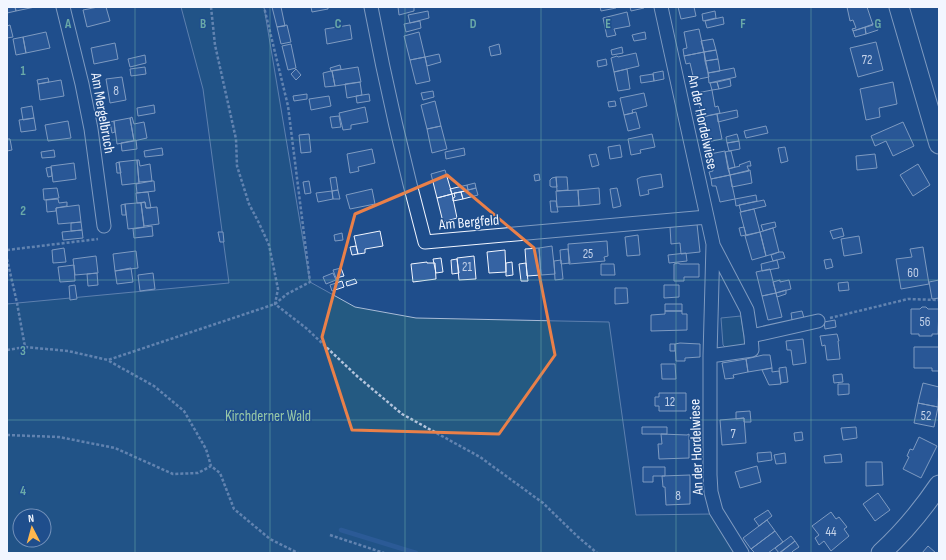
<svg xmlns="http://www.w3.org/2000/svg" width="946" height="560" font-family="'Sofia Sans Condensed',sans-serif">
<rect width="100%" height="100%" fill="#1f4e8c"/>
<path fill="#245a82" stroke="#a8bbd7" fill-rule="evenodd" d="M181 7H264L310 282 355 307 416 318 609 322 636 515 712 514 738 553H7V304L229 283 203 89ZM20 516H44V540H20Z
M741 316 745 343 743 346 726 348 723 345 721 318Z"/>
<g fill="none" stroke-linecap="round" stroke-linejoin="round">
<path stroke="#3b69a3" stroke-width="4.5" d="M341 530 416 553"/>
</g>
<path fill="#3563a3" stroke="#f2f6ff" d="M7 7H15L16 11 7 13Z
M15 7H35L16 11Z
M98 7H106L110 21 87 27 83 10Z
M272 7H281L285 26 277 27Z
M311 7H328V9L312 12Z
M398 7H414V11L399 15Z
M600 7H616V8L601 11Z
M630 7H644V8L631 11Z
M678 7H694L696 16 681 19Z
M847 7H867L873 25 853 31 852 29 856 28 853 20 850 21Z
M428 11 429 18 410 23 408 15Z
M715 11 716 18 703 21 702 14Z
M627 12 630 26 614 29 616 35 607 37 603 18Z
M723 17 724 24 707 28 705 21Z
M420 21 421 28 406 32 404 24Z
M876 23 878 30 866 34 865 27Z
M10 25 13 37 7 38V26Z
M287 25 291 42 281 44 277 27Z
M350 25 352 39 327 44 325 29Z
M865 27 866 34 855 37 853 31Z
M699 29 704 52 684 56 683 49 687 48 684 32Z
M46 32 50 48 26 53 23 37Z
M419 32 425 57 410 60 404 36Z
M645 32 646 39 634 41 632 35Z
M23 37 26 53 16 55 13 39Z
M713 39 716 50 704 52 701 41Z
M876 42 883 70 858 77 850 48Z
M115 43 118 59 94 64 91 48Z
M291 44 296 68 288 70 282 46Z
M499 44 501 54 491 56 489 47Z
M622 47 623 53 612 55 611 50Z
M716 50 718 59 705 61 704 52Z
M704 52 709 77 694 80 690 63 686 64 684 56Z
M636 53 639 66 614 72 611 58 617 56 618 57Z
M439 54 441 62 427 66 425 57Z
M145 55 146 63 130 67 128 59Z
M425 57 430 81 416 84 410 60Z
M606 59 607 65 598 67 597 61Z
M718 59 720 71 708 73 705 61Z
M340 65 341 69 331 71 330 68Z
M145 67 146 74 131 76 130 69Z
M358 67 361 82 335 86 332 71Z
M734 68 736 77 709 83 708 73Z
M296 69 301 75 296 80 291 74Z
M627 69 630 89 618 91 614 72Z
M331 71H332L335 86 325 87 323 73Z
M663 71 664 79 654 81 653 73Z
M653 74 654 81 641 83 640 76Z
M122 77 126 100 110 103 106 79Z
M48 78 49 82 38 84 37 80Z
M730 79 731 86 719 89 717 82Z
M61 80 64 96 40 100 38 84Z
M360 82 362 95 347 98 345 84Z
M717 82 719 89 712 90 710 83Z
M893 82 897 104 879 108 880 117 866 120 860 89Z
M712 90 715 107 718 106 720 113 697 118 695 111 700 110 697 93Z
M433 91 434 97 423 100 421 93Z
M644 93 647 106 632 110 633 113 624 115 620 98Z
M307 94V99L294 101 293 96Z
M369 94 370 101 357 103 356 96Z
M329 96 331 106 311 110 309 99Z
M435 101 441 126 427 129 421 105Z
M615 101 616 106 609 107 608 102Z
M154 105 155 113 138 116 137 108Z
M32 106 34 118 23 120 21 108Z
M365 107 368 122 351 125V129L343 130 339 113Z
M737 110 738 117 718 122 717 114Z
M636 112 640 128 628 131 624 115Z
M717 114 722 139 707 142 703 125 699 126 697 118Z
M339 116 341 127 332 128 330 117Z
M132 117 134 124 144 122 147 138 134 141 130 118Z
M34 118 36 130 21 132 19 120Z
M130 118 134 141 117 144 114 121Z
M68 121 71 138 48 141 45 125Z
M114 121 115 132 112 133 110 122Z
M903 122 914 146 893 156 886 141 875 146 871 136Z
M441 126 447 149 432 153 427 129Z
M766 126 768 133 746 138 744 131Z
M309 134 311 152 301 153 299 135Z
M652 134 655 147 640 150 641 153 631 155 628 139Z
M737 134 739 141 727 143 726 137Z
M7 139H10L12 150 7 151Z
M136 140 137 149 122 151 121 143Z
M739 141 740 149 729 151 727 143Z
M620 145 622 157 610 159 608 147Z
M785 147 788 161 781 163 778 148Z
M162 148 163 155 145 157 144 151Z
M464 148 465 155 446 159 445 152Z
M372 149 375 163 358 167 359 171 350 173 347 154Z
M54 150 55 157 42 158 41 152Z
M725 151 730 175 711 179 709 172 713 171 710 154Z
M729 151H731L735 167 728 169 725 152Z
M596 154 599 165 592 167 589 155Z
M875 154 877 168 857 170 856 156Z
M137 160 139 183 122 185 119 162Z
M137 160H139L140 166 150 164 152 181 139 182Z
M750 161 751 166H747L749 171 730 175 728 169 740 166 739 165Z
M119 162 121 173H117L116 163Z
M74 163 76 179 53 182 51 166Z
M918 164 930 185 913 196 900 175Z
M51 167 52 176 48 177 46 168Z
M445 170 452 194 437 198 431 174Z
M750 170 752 183 732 187 730 175Z
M539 174 540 180 535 181 534 175Z
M661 174 663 187 648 190 649 194 640 196 637 179 641 177Z
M730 175 735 199 720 202 716 186H712L711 179Z
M336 177 338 190 332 191 330 178Z
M556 177 557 187H552L550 186V180L552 178Z
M556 177H567L568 190 557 191Z
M152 181H154L155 191 137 193 136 184Z
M309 181 311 193 305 194 303 182Z
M475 183 476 188 468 190 467 185Z
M467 185 468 190 452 194 450 189Z
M57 188 59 198 44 200 43 189Z
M476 188 478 195 463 199 461 192Z
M599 188 600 204 579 206 578 190Z
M617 188 621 206 613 208 610 189Z
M372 189 375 204 350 209 346 195Z
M338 190 340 199H333L332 191Z
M578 190 579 206 557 207 556 191Z
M332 191 333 199 318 202 316 193Z
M148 192 151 208H146L145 202 137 203 136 193Z
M461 192 463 199 453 201V198L455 197 454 193Z
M452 194 457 218 443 222 437 198Z
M756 195 757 201 736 206 735 199Z
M58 199 59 203 67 202V206L56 208V211L47 212 46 200Z
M764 200 766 206 741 212 739 205Z
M550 201H556L558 212H551Z
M145 202 146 208 157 207 159 224 144 226 141 203Z
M137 203H141L144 227 128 229 125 204Z
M125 204 126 215H122L121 205Z
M79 205 81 222 58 224 56 208Z
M754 209 760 232 746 235 740 212Z
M81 222 82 230 71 231V223Z
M775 222 776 227 763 231 761 225Z
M697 224 700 252 681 254 680 243 671 244 670 227Z
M152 226 153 236 134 238 133 229Z
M744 227 746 235 741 236 739 228Z
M773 228 779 252 766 256 760 232Z
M842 228 844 236 833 239 830 231Z
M82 230 83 238 63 240 62 232Z
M380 231 383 246 365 249V253L358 254 354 236Z
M218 232H223L224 242H220Z
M760 232 766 256 752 260 745 236Z
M342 233 343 240 335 241 334 235Z
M638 235 640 255 627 256 625 237Z
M859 236 862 253 844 256 841 239Z
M607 241 608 256 604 257 605 261 569 264 568 244Z
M356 246 358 254 352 255 350 247Z
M552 246 555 274 541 275 539 248Z
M923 247 929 284 901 289 896 259 912 257 910 249Z
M64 248 66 262 53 263 52 250Z
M539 248 541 275 527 276 525 249Z
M568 249 570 263 561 264 560 250Z
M505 250 506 272 489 273 487 252Z
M136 251 138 268 115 271 113 254Z
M779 252H783L785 258 773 261 771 255Z
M686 253 687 261 669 263 668 255Z
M96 256 98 273 75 275 73 259Z
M474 256 476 279 459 280 457 258Z
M441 258 443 272 436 273 433 259Z
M457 259 459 273 452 274 451 260Z
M831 259 833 267 826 269 824 260Z
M561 260 563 279 555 280 554 261Z
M777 260 779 268 762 271 761 264Z
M427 262V263H435L436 279 413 282 411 264Z
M512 262 513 275 506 276V263Z
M526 263 528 281H521L519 264Z
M678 263 680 264H699V277H684V281H674V264Z
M601 264H614L615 275H601Z
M74 265 75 281 60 282 58 267Z
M131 268 133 282 117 284 115 271Z
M341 268 344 276 336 278 333 270Z
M770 269 776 293 762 296 756 272Z
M97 273 98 285 88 286 87 274Z
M153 273 155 289 140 291 138 275Z
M333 273 336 280 326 284 323 277Z
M355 279 357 283 347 286 346 282Z
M780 280V282L789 280 791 289 776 293 773 282Z
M939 280V298L932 299 929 282Z
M342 281 344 287 332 291 330 285Z
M848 282 849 290 839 291 838 283Z
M75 285 77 299 70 300 69 286Z
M664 285H679V297L664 298Z
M615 288H627L628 303 615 304Z
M786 290V294L777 297 776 293Z
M776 293 782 317 768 320 762 296Z
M665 304H682V311H665Z
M922 307H926L928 309H939L938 334H932V336H919V334H911V309H920Z
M665 311H682V314H687V330L651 331V315L665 314Z
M802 311 804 318 792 320 791 313Z
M835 320 836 327 825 329 824 322Z
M837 334 839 341H838L840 359 827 360 825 345 822 346 820 336Z
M803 339 806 363 793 365 791 350H787L786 341Z
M680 343 700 344V357L685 358V361H676L675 344Z
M670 344H675V351H670Z
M914 347H939V371H932V368H914Z
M763 355H770L772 368 748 372 746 359Z
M746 359 748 372 733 375 734 378 725 379 722 363Z
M661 364H675L676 379H662Z
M786 367 788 382 781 383 779 368Z
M772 368V372L779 371 781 384 769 385 762 370Z
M842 374 843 382 834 383 833 375Z
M923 383 939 387 938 407 918 403Z
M838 384H849V394L838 395Z
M659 393H686V411H659V406H655V397H659Z
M918 403 938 407 934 427 914 423Z
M750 411 751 422H744V418L736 419V412Z
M744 418 746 443 722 445 720 420Z
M642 427H667V434H642Z
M856 427 857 438 843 440 841 428Z
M802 432 803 440 795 441 794 433Z
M661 434 687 435 689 434V458L659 459 658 444H662Z
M919 437 937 446 921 478 903 469 909 457 907 456 910 449 913 450Z
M771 452 772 460 758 462 757 453Z
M785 453 786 463 776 464 774 455Z
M841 454 842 462 825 463 824 456Z
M866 462H882L883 485 866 486Z
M757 466 761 482 740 488 735 472Z
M643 467H665V476H653V482H643Z
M690 475V504L666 505 665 487H663L662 476Z
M878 493 890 510 875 521 863 504Z
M768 510 772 516 759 526 754 519Z
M831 512 836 519 839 517 847 527 844 529 849 536 831 551 824 541 819 545 815 538 819 535 812 526Z
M767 520 775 531 751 549 743 538Z
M775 531 783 542 768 553H755L751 549Z
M791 536 795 541 779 553 775 548Z
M795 541 799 547 793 551 791 553H780Z
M928 546 936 553H922Z"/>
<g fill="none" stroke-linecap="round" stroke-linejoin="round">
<g stroke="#f2f6ff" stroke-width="15">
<path id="street" d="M63 7 82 84 91 129 104 226
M371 7C386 86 404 164 425 242L707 217
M661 7 713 244 710 356V475L711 492 716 511 742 553
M713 245 747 310 751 336 818 321
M710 356 752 350 751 336"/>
</g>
<g stroke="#f2f6ff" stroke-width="21">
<path id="secondary" d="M899 7 939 144
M881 553C903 533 922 510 939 485"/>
</g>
<path stroke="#b3c4dc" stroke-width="2.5" stroke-dasharray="3 2" stroke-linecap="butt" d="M211 7 215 45 236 139 237 166 249 204 259 223 269 245 278 289 275 304 306 328 358 377 402 414 480 457 543 503 577 536 597 553
M7 250 98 239
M7 259 17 303 25 347 68 351 108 360 275 304 287 294 310 282 288 106 264 7
M830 318 908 299 939 300
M7 350 25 347
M109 361 154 386 184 411 206 449 211 466
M7 435 59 437 115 448 173 474 198 473 211 466 220 473 234 509 270 539 298 553
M330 535 384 553"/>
<use href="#street" stroke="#1f4e8c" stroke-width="13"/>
<use href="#secondary" stroke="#1f4e8c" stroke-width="19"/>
</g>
<path d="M0 0H946V560H0ZM447 175 534 248 555 355 499 434 352 430 322 337 355 214Z" fill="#1f4e8c" fill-opacity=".55" fill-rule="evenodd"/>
<path fill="none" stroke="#ea8049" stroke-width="3" stroke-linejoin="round" d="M447 175 534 248 555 355 499 434 352 430 322 337 355 214Z"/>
<path fill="none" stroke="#6aa9a8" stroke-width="1" stroke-opacity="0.55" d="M135 7V553M270 7V553M405 7V553M541 7V553M676 7V553M811 7V553M7 140H939M7 280H939M7 420H939"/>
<g text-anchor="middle" stroke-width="3" stroke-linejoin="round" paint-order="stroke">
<g font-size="13" fill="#c3d1e8">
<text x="867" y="64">72</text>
<text x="116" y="95">8</text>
<text x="588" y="258">25</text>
<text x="467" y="271">21</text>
<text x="913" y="277">60</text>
<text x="925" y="326">56</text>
<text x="670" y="406">12</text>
<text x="926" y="420">52</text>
<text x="733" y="438">7</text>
<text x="678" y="500">8</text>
<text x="831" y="536">44</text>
</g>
<g font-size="15" fill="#f2f6ff" stroke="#1f4e8c">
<text transform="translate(103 113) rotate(80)" y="5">Am Mergelbruch</text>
<text transform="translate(703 122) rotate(78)" y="5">An der Hordelwiese</text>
<text transform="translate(469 222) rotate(-5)" y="5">Am Bergfeld</text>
<text transform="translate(696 447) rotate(-92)" y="5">An der Hordelwiese</text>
</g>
<g font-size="15" fill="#97c8a6" stroke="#1f4e8c">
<text x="268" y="421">Kirchderner Wald</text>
</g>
</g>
<g font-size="13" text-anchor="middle" font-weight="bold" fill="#6aa9a8" stroke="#1f4e8c" stroke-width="3" stroke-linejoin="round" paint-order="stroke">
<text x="68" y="28">A</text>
<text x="203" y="28">B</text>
<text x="338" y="28">C</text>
<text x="473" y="28">D</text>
<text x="608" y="28">E</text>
<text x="743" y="28">F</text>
<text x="878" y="28">G</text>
<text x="23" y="75">1</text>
<text x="23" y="215">2</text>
<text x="23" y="355">3</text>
<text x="23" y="495">4</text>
</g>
<rect width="946" height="560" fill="none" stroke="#f2f6ff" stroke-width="16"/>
<g transform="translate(32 528) rotate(354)"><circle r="19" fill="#1f4e8c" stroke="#7391ba"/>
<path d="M0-3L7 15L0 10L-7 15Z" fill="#ffb74d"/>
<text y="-6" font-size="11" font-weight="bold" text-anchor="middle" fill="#f2f6ff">N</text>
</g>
</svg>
